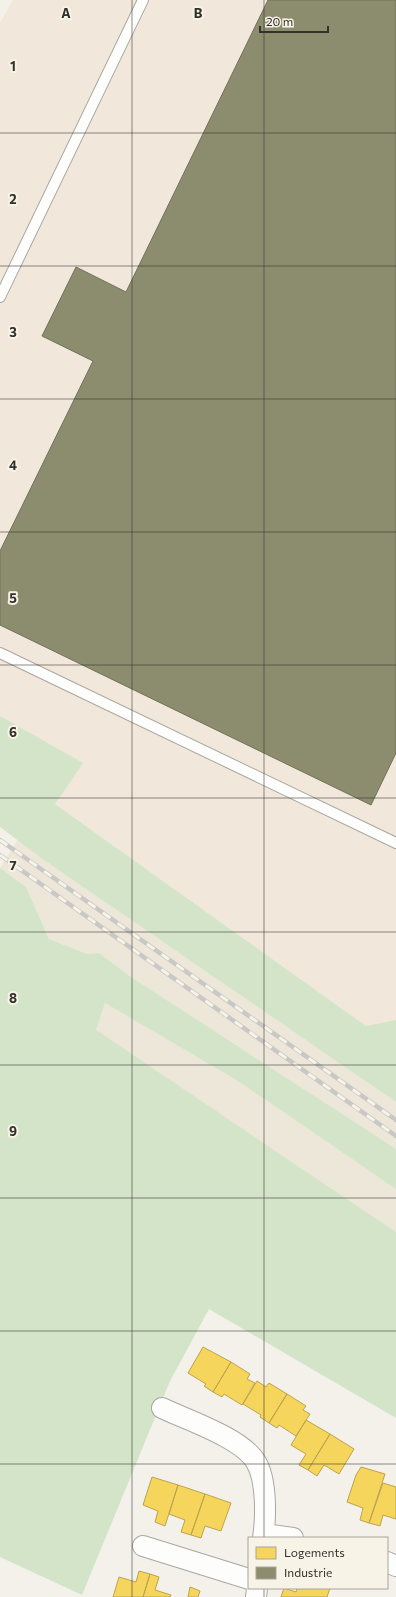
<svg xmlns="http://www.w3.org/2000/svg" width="396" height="1597" font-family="Commissioner,sans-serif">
<rect width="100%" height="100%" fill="#f3f1ea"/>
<path fill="#ece7d9" d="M18 839 44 860 396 1102V1149L128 975 99 953 87 954 49 939 26 887 0 868Z
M105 1003 238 1081 396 1189V1232L95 1030Z"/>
<path fill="#f1e7da" d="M13 0H396V1020L366 1026 54 803 82 763 0 716V23Z"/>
<path fill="#d3e4c8" d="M0 716 83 763 55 804 366 1026 396 1020V1102L44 860 0 827Z
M0 868 26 887 49 939 87 954 99 953 128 975 396 1149V1189L238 1081 105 1003 96 1030 396 1232V1418L209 1309 170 1381 82 1595 0 1557Z"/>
<path fill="#f6d55c" stroke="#bca44e" d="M203 1347 231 1362 213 1392 204 1386 206 1384 188 1373Z
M231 1362 250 1374 247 1379 255 1383 242 1405 224 1394 222 1397 213 1392Z
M257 1381 266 1387 269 1383 287 1394 269 1423 260 1417 261 1415 243 1404Z
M287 1394 306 1406 303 1410 310 1414 296 1436 279 1425 277 1428 269 1423Z
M306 1420 330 1434 308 1470 299 1465 306 1454 291 1445Z
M330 1434 354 1449 339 1474 324 1465 317 1476 308 1470Z
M361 1467 385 1474 369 1523 360 1520 363 1508 347 1502 356 1475Z
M152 1477 178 1485 165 1526 155 1522 158 1511 143 1505Z
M383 1483 396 1487V1519L383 1515 380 1526 369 1523Z
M178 1485 205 1494 191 1535 181 1532 185 1520 169 1514Z
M205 1494 231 1503 221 1531 205 1526 201 1538 191 1535Z
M139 1571 150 1574 143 1597H113L119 1577 136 1582Z
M150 1574 159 1577 155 1590 171 1595 170 1597H143Z
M190 1587 200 1591 198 1597H188Z
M284 1588 296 1592 297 1588H330L327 1597H281Z"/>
<path fill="#8c8c6e" stroke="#71715a" d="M268 0H396V753L371 805 0 625V551L93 361 42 336 76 267 126 292Z"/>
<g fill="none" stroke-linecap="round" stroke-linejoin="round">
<g stroke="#a9a7a2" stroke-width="12">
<path id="service" d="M0 297 143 0
M0 653 396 843"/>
</g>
<g stroke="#a9a7a2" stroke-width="22">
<path id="minor" d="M162 1408C187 1420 242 1438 256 1462 267 1480 266 1518 263 1538
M264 1534 293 1538
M143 1546 249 1579
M387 1562 396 1566
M256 1597 257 1588"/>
</g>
<use href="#service" stroke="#fdfdfc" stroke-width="10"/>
<use href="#minor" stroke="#fdfdfc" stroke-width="20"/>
<g stroke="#c9c8c6" stroke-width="4.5">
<path id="rail" d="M0 840 396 1120
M0 855 396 1136"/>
</g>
<use href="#rail" stroke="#f7f3e6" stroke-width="3" stroke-dasharray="9" stroke-linecap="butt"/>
</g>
<path fill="none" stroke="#33312c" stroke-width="1" stroke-opacity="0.55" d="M132 0V1597M264 0V1538M0 133H396M0 266H396M0 399H396M0 532H396M0 665H396M0 798H396M0 932H396M0 1065H396M0 1198H396M0 1331H396M0 1464H396M264 1588V1597"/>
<g font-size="13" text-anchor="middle" font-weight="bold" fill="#33312c" stroke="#f7f3e6" stroke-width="4" stroke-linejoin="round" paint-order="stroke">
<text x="66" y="18">A</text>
<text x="198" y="18">B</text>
<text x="13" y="71">1</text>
<text x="13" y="204">2</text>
<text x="13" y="337">3</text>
<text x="13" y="470">4</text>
<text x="13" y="603">5</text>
<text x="13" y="737">6</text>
<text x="13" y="870">7</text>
<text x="13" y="1003">8</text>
<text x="13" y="1136">9</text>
</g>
<rect x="248" y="1537" width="140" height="52" fill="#f7f3e6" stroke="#a9a59c"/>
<rect x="256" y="1547" width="20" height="12" fill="#f6d55c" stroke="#a9a59c"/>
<text x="284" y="1557" font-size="12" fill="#33312c">Logements</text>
<rect x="256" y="1567" width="20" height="12" fill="#8c8c6e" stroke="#a9a59c"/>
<text x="284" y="1577" font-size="12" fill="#33312c">Industrie</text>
<path d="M260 26v6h68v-6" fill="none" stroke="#33312c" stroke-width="2"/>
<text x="266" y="26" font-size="12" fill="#33312c" stroke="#f7f3e6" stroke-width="3" paint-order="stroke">20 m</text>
</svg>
